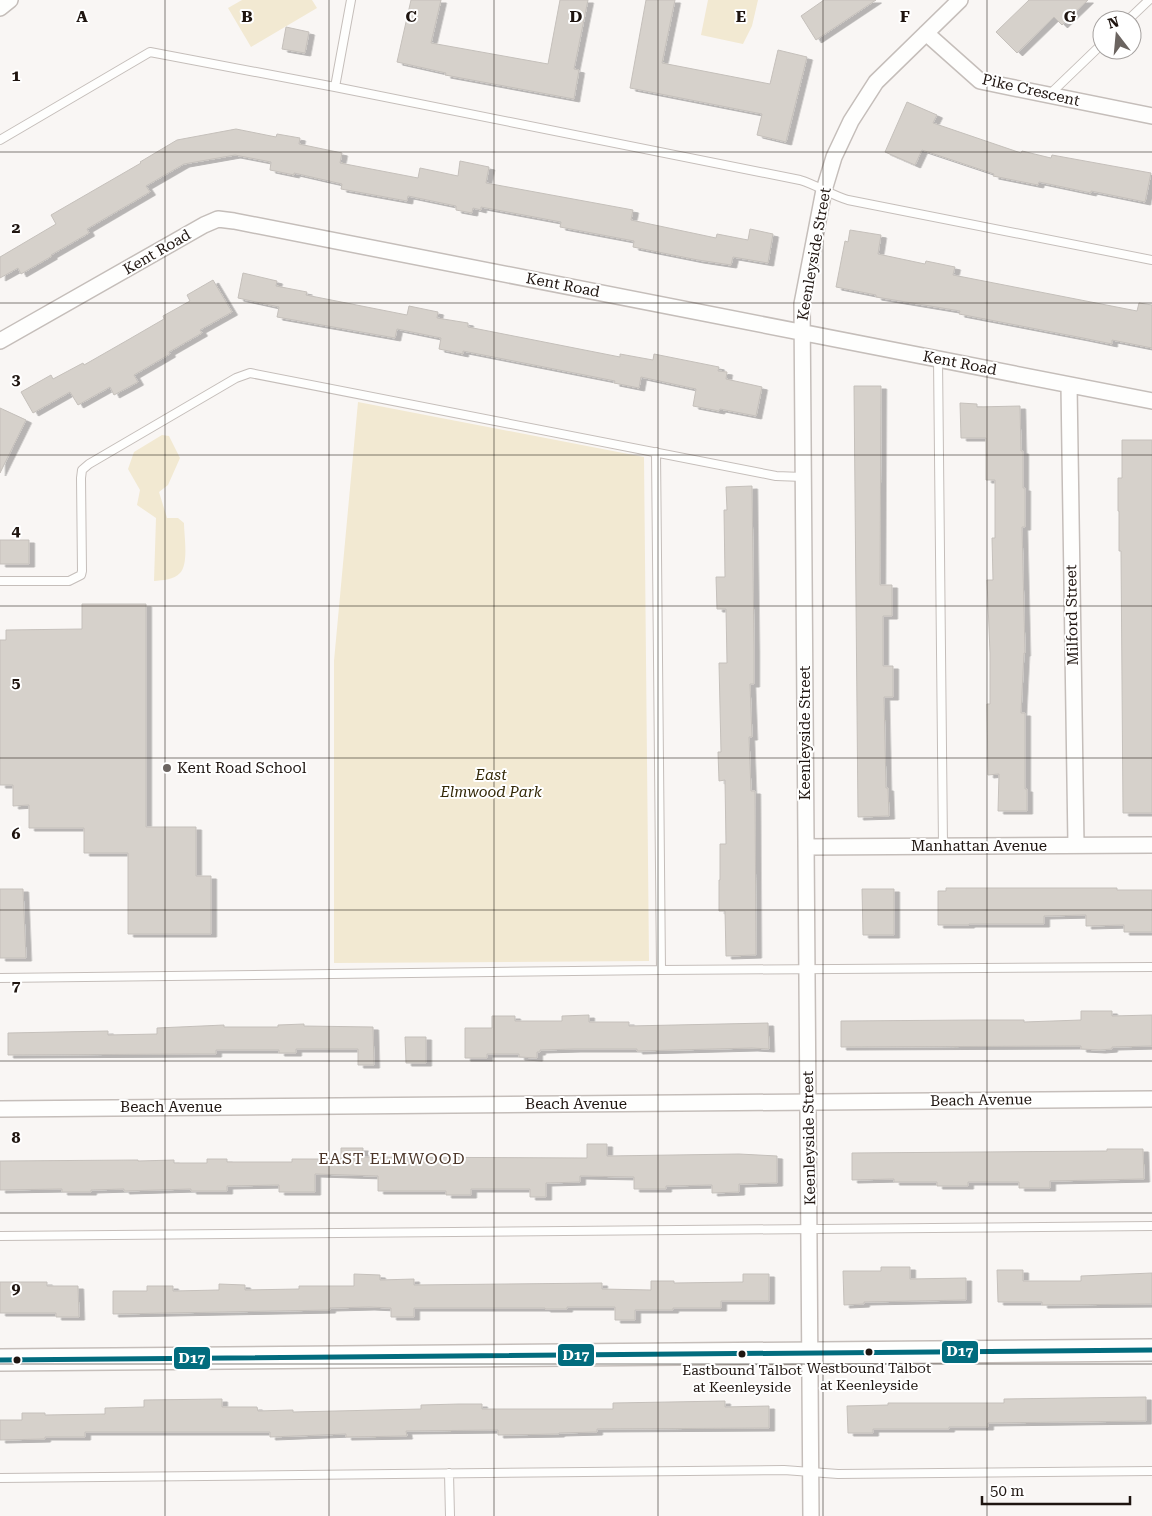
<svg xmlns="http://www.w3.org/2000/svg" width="1152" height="1516" font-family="'Roboto Serif',serif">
<defs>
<filter id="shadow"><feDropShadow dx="5.5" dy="3" stdDeviation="0" flood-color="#0004"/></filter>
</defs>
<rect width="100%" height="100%" fill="#f9f6f4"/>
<path fill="#f2e9d2" d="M242 0H312L317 8 251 47 228 8Z
M708 0H758L752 26 743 44 701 35Z
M358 402 644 457 649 961 334 963V661Z
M162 435 169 436 180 458 168 485 159 492 167 518H178L184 523C184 535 189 564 180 573 174 580 163 580 154 581L156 518 137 505 140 490 128 469 134 452Z"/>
<path fill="#d6d1cb" stroke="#c5c0bb" filter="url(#shadow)" d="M411 0H441L431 43 548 64 560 0H588L574 69 579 70 574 99 445 75 446 73 397 62Z
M646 0H675L662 63 770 84 778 50 807 57 786 142 757 135 762 114 630 88Z
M824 0H876L816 40 801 16Z
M1029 0H1088L1062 25 1054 17 1017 53 996 32Z
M286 27 309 32 305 53 282 49Z
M907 102 937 115 933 123 1021 153 1022 151 1051 158 1052 155 1151 173 1145 202 1091 191V193L1039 182 1038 185 993 176 994 174 922 150 915 165 885 152Z
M236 129 276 137 277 134 300 138 299 144 342 153 340 163 418 178 420 168 458 176 460 161 489 167 486 183 633 210 631 220 716 238 717 234 748 240 750 229 773 234 768 263 733 257 731 265 698 260 633 247 634 241 560 227 561 222 481 207V210L473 208 472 213 456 210V206L408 196 407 201 341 189 342 184 294 173V175L270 170 271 162 235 155 184 164 146 186 150 192 87 229 89 233 51 255 52 256 21 274 18 268 0 278V257L56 224 51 215 141 163 140 162 177 140Z
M850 230 881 235 878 254 925 264 926 261 955 267 953 275 1137 311 1139 303 1152 305V348L1112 340V344L1083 338 959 314 960 311 876 297V295L836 287 845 241 848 242Z
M243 273 277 281 276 286 307 292 306 295 407 315 409 306 438 312 437 318 468 323V327L620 357V354L653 360 654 354 719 367 718 371 727 372 726 379 762 387 756 416 720 409 719 411 693 406 696 389 641 377 639 388 614 383 615 381 463 351V354L439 349 441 338 397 329 395 338 277 317 279 307 238 298Z
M213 280 232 312 200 330 202 333 169 352 170 354 134 375 138 382 114 395 110 387 78 405 70 392 33 413 21 392 51 375 53 379 83 363 84 365 126 341 164 319 163 316 190 301 187 295Z
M854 386H881L880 585H892V616H883V666H893V697H884L886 788H888L889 816 858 817Z
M960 403 977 404V407L1020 406 1021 451H1023V488H1025V527H1022L1025 653H1024L1021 713H1025V789H1027V811H998L999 774 988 775 987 704H990V653L987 580H993L992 538H995V480H986V438H961Z
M0 408 26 420 0 473Z
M1122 440H1152V813H1123L1121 551H1119V511H1118V478H1122Z
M752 486 754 649V684H750L752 737H749L751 791H755L756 955 726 956 725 911H719V880H720V844H726L725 780 719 781 718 752H721L719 663H727L726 609H717L716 577H725L724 510H727L726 487Z
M0 540H29V564H0Z
M82 604H146V827H196V876H211V934H128V853H84V828H29V805L13 806V785H0V640H6V630L82 629Z
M946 888H1117V890H1152V932H1124V925L1086 926V915L1044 916V924H969V925H938V891H946Z
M0 889H23L26 958H0Z
M862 889H894V935H863Z
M1081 1011H1112V1016L1152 1015V1046L1112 1047V1049L1100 1050 1081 1049V1046L841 1047V1021L976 1020H1024V1022L1081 1020Z
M589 1015V1022H629V1026L768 1023 769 1049 752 1048 637 1051V1049H575L540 1050V1052H537V1058L519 1057V1054H487V1058H465V1028H492V1016H515V1021H562V1016Z
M304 1024V1026L373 1027 374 1065H358V1049H296V1053H279V1050H216V1054H198L8 1055V1033L108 1031V1035L157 1034V1028L224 1025V1027H278V1025Z
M405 1037H426V1063H406Z
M587 1144H607V1156L739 1154 777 1156V1183L739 1184V1192L712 1193V1185L666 1186V1189H634V1177L580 1176V1182L546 1183V1197H530V1189H471V1195H446V1191H378V1176L315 1174V1192H279V1185L227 1186V1191H191V1189L124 1191V1189L91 1190V1192H62V1189L0 1190V1161L138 1160V1161L174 1160V1163H207V1159H227V1162H292V1159H341V1148H363V1157L587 1158Z
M1107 1149H1143L1144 1179 1050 1181V1188H1019V1182H968V1186H937V1182H894V1179L852 1180V1153L1107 1151Z
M881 1267H910V1279L966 1278V1300L864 1302V1304L844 1305 843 1271H881Z
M997 1270H1023V1281H1081V1276L1152 1273V1304L1042 1305V1302H998Z
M354 1274 380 1275V1280L414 1279V1285L602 1283V1289L651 1290V1281H674V1283L743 1282V1274H769V1301H721V1308H673V1310H635V1320H615V1307H567V1309H545V1308H414V1317H391V1308L369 1307 330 1308V1310L113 1314V1291H147V1286H173V1291L219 1290V1284L245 1285V1290L299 1289V1286H354Z
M0 1282H47V1286H78L79 1317H56V1313H0Z
M1146 1397V1421L988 1423V1427H949V1429H873V1433H848L847 1406 888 1405V1403H1004V1399Z
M222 1399V1407H257L258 1411 293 1410V1412L421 1409V1405L459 1404H482V1409H613V1403L725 1401V1407L769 1406V1428L597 1429V1432L559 1433V1434L498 1435V1430L406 1431 407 1436 346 1437V1434L270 1437V1432H85V1437H45V1439L0 1440V1420H22V1413H45V1415L105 1414V1408L144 1407V1400Z"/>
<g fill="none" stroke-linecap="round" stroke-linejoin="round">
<g stroke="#c5beba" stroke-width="10">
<path id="lane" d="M1128 20 1149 0
M335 87 351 0
M1049 95 1102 44
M0 140 150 52 335 87 800 180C817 185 831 195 848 200L1152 260
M938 359 943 846
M656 452 661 970
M0 581H69L81 575 82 571 81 478 82 470 89 464 236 378 250 373 776 476 803 477
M0 978 661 970 1152 967
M0 1236 1152 1226
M449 1473 450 1516
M0 1478 784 1470 838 1474 1152 1471"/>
</g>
<g stroke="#c5beba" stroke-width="18">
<path id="street" d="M0 8 10 0
M926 33 980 81 1152 116
M0 341 204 225 218 219 234 221 1152 401
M1069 385 1076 845
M806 847 1152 845
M0 1109 1152 1099
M811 1516 802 304 824 190 834 157 851 121 876 82 960 0"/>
</g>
<g stroke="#c5beba" stroke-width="24">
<path id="secondary" d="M0 1360 1152 1350"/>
</g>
<use href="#lane" stroke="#fefefd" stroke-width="8"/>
<use href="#street" stroke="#fefefd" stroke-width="15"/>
<use href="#secondary" stroke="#fefefd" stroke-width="21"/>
<g stroke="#fff" stroke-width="9">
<path id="bus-1" d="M0 1360 1152 1350"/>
</g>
<use href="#bus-1" stroke="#026c7e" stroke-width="5"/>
</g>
<path fill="none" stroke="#1f1510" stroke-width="1" stroke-opacity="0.55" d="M165 0V1516M329 0V1516M494 0V1516M658 0V1516M823 0V1516M987 0V1516M0 152H1152M0 303H1152M0 455H1152M0 606H1152M0 758H1152M0 910H1152M0 1061H1152M0 1213H1152M0 1364H1152"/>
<circle fill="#6b6460" stroke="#fff" stroke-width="2" cx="167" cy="768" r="5"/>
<g fill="#1f1510" stroke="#fff" stroke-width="2">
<circle cx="869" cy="1352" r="4.5"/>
<circle cx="742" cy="1354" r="4.5"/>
<circle cx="17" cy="1360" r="4.5"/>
</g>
<g text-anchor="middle" stroke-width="4" stroke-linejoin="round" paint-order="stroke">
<g font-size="14" fill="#1f1510" stroke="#fff">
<text x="869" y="1373">Westbound Talbot<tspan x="869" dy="17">at Keenleyside</tspan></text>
<text x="742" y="1375">Eastbound Talbot<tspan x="742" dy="17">at Keenleyside</tspan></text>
</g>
<g font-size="15" fill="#1f1510" stroke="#fff">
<text transform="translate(1031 90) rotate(13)" y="5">Pike Crescent</text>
<text transform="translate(157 252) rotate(-30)" y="5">Kent Road</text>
<text transform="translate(814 254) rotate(-80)" y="5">Keenleyside Street</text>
<text transform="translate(563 285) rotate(11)" y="5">Kent Road</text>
<text transform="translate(960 363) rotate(11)" y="5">Kent Road</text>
<text transform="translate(1072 615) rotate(-91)" y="5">Milford Street</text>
<text transform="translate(805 733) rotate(-90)" y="5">Keenleyside Street</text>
<text x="979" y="851">Manhattan Avenue</text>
<text transform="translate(981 1100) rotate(-1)" y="5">Beach Avenue</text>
<text x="576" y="1109">Beach Avenue</text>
<text x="171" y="1112">Beach Avenue</text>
<text transform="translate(809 1138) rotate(-91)" y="5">Keenleyside Street</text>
</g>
<g font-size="15" fill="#1f1510" stroke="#fff" text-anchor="start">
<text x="177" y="773">Kent Road School</text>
</g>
<g font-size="15" font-style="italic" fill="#342908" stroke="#fff">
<text x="491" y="780">East<tspan x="491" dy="17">Elmwood Park</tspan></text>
</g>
<g font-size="16" letter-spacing="1" fill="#4b3528" stroke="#fff">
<text x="392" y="1164">EAST ELMWOOD</text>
</g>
</g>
<g font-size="16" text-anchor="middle" font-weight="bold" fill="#1f1510" stroke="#fff" stroke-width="4" stroke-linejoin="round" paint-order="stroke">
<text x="82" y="22">A</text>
<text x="247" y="22">B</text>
<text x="411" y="22">C</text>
<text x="576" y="22">D</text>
<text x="741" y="22">E</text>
<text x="905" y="22">F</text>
<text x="1070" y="22">G</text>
<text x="16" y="81">1</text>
<text x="16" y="233">2</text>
<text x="16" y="385">3</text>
<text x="16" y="536">4</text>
<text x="16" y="688">5</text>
<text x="16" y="839">6</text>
<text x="16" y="991">7</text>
<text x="16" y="1143">8</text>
<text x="16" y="1294">9</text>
</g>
<g stroke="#fff" stroke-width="2">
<rect x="941" y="1340" width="38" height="24" rx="5" fill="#026c7e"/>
<rect x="557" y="1343" width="38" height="24" rx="5" fill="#026c7e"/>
<rect x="173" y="1346" width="38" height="24" rx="5" fill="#026c7e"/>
</g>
<g font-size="14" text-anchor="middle" font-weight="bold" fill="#fff">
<text x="960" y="1356">D17</text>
<text x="576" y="1360">D17</text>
<text x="192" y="1363">D17</text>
</g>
<g transform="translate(1117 35) rotate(344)"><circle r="24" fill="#ffffff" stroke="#a5a19f"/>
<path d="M0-4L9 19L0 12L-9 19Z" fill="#6b6460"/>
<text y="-8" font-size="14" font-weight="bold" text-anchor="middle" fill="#1f1510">N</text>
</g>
<path d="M982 1496v8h148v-8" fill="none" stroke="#1f1510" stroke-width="2.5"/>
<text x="990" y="1496" font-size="15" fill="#1f1510" stroke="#ffffff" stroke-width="4" paint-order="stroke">50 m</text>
</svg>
